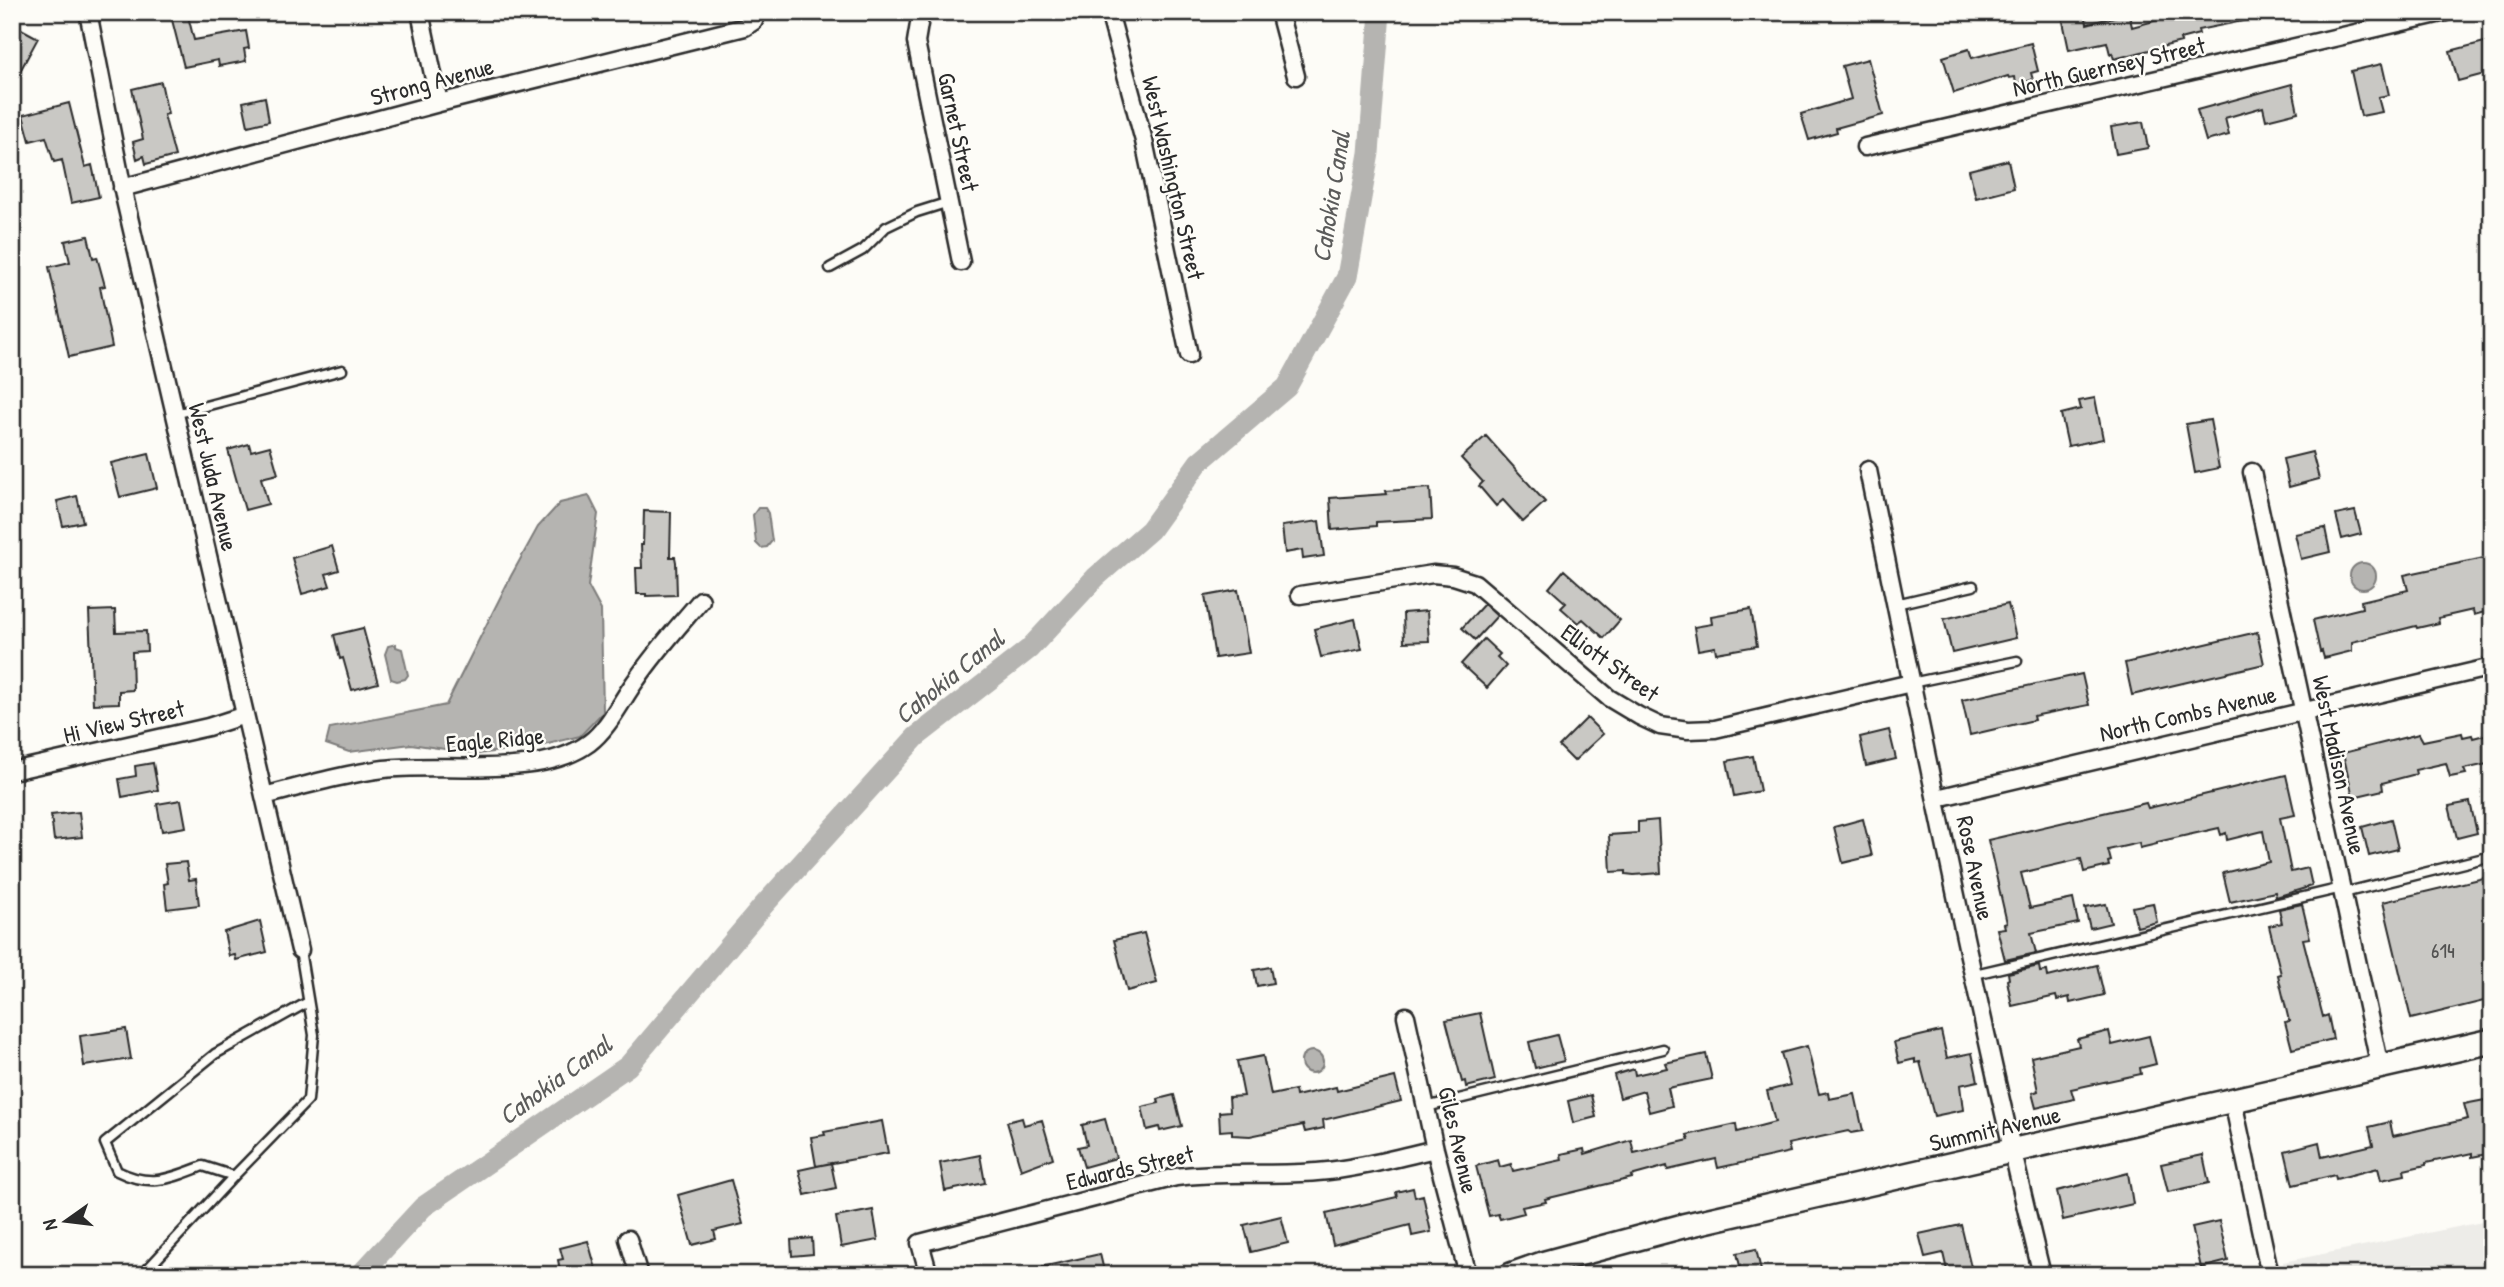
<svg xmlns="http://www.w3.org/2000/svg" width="2504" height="1287" font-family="'Patrick Hand',sans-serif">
<rect width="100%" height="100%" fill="#fdfcf7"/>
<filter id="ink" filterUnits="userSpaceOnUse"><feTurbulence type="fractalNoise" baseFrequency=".0143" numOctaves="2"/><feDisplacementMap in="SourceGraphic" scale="14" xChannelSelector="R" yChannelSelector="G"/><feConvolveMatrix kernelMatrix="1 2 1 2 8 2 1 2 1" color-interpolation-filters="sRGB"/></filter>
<g filter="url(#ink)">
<path fill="#edece8" d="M2492 1220V1275H2285L2283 1262Z"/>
<path fill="#b5b4b1" stroke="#7e7d7b" stroke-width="2" d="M589 496 598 514 588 586 601 610 603 712 580 736 544 745 478 754 411 744 349 752 326 744 330 728 446 705 511 576 538 527 560 503Z
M758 508H765L768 513 772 541 767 547 761 548 756 543 753 515Z
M2350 576a13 13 0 1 1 26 0a13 13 0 1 1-26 0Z
M396 644V647L402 649 408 675 405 679 397 681 391 679 385 654 388 646Z
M1301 1062a11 11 0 1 1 22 0a11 11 0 1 1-22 0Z"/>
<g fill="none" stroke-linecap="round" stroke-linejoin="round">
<path stroke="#b5b4b1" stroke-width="21" d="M360 1275 423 1207 628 1066 763 906 916 737 1029 649 1096 577 1150 530 1199 462 1287 387 1347 277 1369 153 1380 12"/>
</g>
<path fill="#c9c8c4" stroke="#2b2b2b" stroke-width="2" d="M170 12H187L194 40 246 31 249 48 244 49 246 61 219 66 218 60 184 67Z
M2061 12H2085L2087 24 2129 13 2132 27 2176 15 2175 12H2247L2248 20 2198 30 2199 34 2180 39 2181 42 2114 59 2112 53 2110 54 2107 42 2069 50Z
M12 24 38 38 12 86Z
M2492 40V72L2458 81 2450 51Z
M2031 43 2038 71 2031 73 2033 80 2016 84 2015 77 2009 78 2008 76 1954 93 1943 57 1969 49 1972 58Z
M1868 59 1883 115 1836 128 1837 132 1809 140 1801 114 1851 99 1842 66Z
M2382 64 2389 95 2378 97 2382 112 2361 116 2351 71Z
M161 82 168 114 164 115 175 156 146 164 144 156 137 159 133 142 143 139 132 89Z
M2292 84 2298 112 2266 120 2263 107 2225 118 2229 135 2206 141 2197 110Z
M265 97 269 121 248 126 243 102Z
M69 103 85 167 92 165 99 197 71 203 62 160 54 162 46 137 30 141 23 115Z
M2143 122 2148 148 2116 154 2111 127Z
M2008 160 2014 188 1976 198 1969 170Z
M88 236 93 258 97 257 105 286 100 287 112 347 69 357 49 267 70 262 65 241Z
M2095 398 2103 439 2068 446 2061 414 2081 409 2079 401Z
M2210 420 2219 468 2195 473 2186 424Z
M1486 436 1545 502 1523 522 1503 500 1496 506 1479 486 1483 482 1461 458Z
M249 444 251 451 270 446 278 474 261 478 268 504 245 510 228 450Z
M2312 452 2319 479 2289 487 2283 459Z
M149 454 157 488 120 497 111 463Z
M1430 488 1432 519 1376 522V526L1332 530 1330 498 1387 494 1386 491Z
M77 496 83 522 63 526 57 501Z
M644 511 671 512 670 557H675L676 562 677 595 646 596V594H637L636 568H642L641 545H643Z
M2355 511 2361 534 2342 539 2336 515Z
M1319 521 1324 556 1303 559 1302 550 1285 553 1282 526Z
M2325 528 2330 552 2301 559 2295 534Z
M332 546 339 570 326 574 330 586 302 594 292 558Z
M2484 558 2492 591V610L2474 615 2473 610 2438 618 2439 623 2417 628 2416 626 2352 642V651L2324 658 2322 651 2320 652 2313 620 2362 608 2361 601 2408 590 2404 575Z
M1564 570 1620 620 1604 638 1583 619 1578 623 1561 608 1566 603 1549 588Z
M1238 590 1249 653 1215 658 1205 596Z
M1484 604 1497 616 1475 640 1462 628Z
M2008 604 2016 638 1952 653 1944 619Z
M1751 609 1757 646 1716 653 1715 647 1698 650 1694 627 1712 624 1711 616Z
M115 610 116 632 146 631 147 651 132 652 133 690 119 691V703L93 704 89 611Z
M1427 611 1429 641 1404 642 1403 613Z
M1355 619 1362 649 1321 657 1314 629Z
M363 628 378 683 352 690 343 658 340 659 334 635Z
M2257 632 2264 664 2132 695 2125 663Z
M1484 639 1500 654 1497 657 1506 666 1487 688 1461 664Z
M2082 674 2089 705 2033 716 2034 720 1970 735 1962 700Z
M1587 718 1603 734 1574 761 1559 746Z
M1889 730 1896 759 1866 766 1860 737Z
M2462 733 2463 737 2472 735 2473 738 2492 733V763L2464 769 2466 774 2450 777 2446 763 2415 770 2416 774 2382 783 2383 790 2353 797 2343 753 2419 734 2423 741Z
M1753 756 1760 791 1734 796 1727 761Z
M153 763 158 790 122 797 119 779 136 776 135 766Z
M2286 775 2295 815 2280 818 2291 872 2308 868 2312 886 2276 897 2275 892 2230 902 2223 873 2269 862 2263 831 2227 840 2226 833 2221 835 2219 828 2157 842V844L2140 848 2139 843 2108 850 2111 861 2108 862 2109 866 2084 872 2081 859 2021 873 2030 908 2073 899 2078 923 2031 933 2036 953 2005 960 1997 929 2005 928 2004 924 2007 923 1988 840 2146 803 2148 808 2166 804Z
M181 800 186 827 162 831 157 804Z
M2470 802 2477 833 2457 838 2449 806Z
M79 812 82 837 54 840 51 815Z
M1863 819 1872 856 1843 863 1834 827Z
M2391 819 2398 849 2369 856 2362 827Z
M1658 820 1661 873 1634 875 1626 874V871L1611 872 1609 835 1638 833V822Z
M186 862 189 880 196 879 199 905 167 909 164 884 168 883 165 864Z
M2492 876V999L2411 1019 2383 902Z
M2153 903 2157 922 2137 927 2132 907Z
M2106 904 2111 923 2090 928 2085 908Z
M2302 904 2310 938 2303 939 2323 1017 2328 1015 2333 1039 2292 1049 2285 1022 2289 1021 2278 975 2281 974 2269 926 2282 923 2279 909Z
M260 921 267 952 236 960 235 955 229 956 224 932Z
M1144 933 1157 983 1127 991 1114 940Z
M2097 965 2104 995 2070 1003 2069 997 2057 1000 2056 996 2012 1006 2007 980 2009 979 2008 973 2039 966 2040 972 2047 971 2048 977Z
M1270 967 1273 983 1257 986 1254 970Z
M1480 1013 1495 1080 1466 1087 1465 1081 1462 1082 1446 1020Z
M126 1029 131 1059 84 1066 80 1036Z
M1941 1031 1947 1058 1972 1053 1978 1081 1960 1085 1963 1110 1934 1116 1920 1062 1915 1063V1059L1899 1063 1894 1042Z
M2109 1031 2112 1045 2149 1036 2156 1064 2140 1068 2141 1074 2071 1089 2074 1099 2036 1108 2032 1093 2038 1091 2031 1057 2079 1046 2077 1039Z
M1557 1035 1564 1061 1535 1068 1529 1042Z
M1807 1046 1819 1094 1828 1092 1829 1099 1855 1094 1863 1131 1851 1133 1848 1131 1788 1144 1790 1152 1718 1168 1716 1159 1668 1170 1667 1166 1631 1176 1632 1178 1545 1199 1546 1202 1522 1207 1524 1213 1500 1219 1498 1214 1489 1216 1476 1166 1498 1160 1500 1167 1511 1164 1513 1171 1562 1160 1561 1154 1584 1149 1585 1154 1631 1140 1634 1153 1689 1140 1687 1135 1736 1124 1737 1132 1775 1122 1767 1091 1790 1085 1781 1053Z
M1706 1054 1712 1079 1668 1088 1672 1106 1649 1112 1644 1091 1620 1098 1614 1075 1634 1069 1635 1075 1667 1068 1665 1063Z
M1263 1056 1271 1095 1295 1090 1296 1096 1336 1087 1337 1091 1395 1077 1401 1101 1323 1120 1324 1128 1305 1132 1303 1125 1250 1136 1232 1135V1130L1220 1131 1219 1112 1230 1111 1229 1097 1244 1096 1237 1061Z
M1174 1095 1182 1126 1160 1131 1159 1127 1147 1130 1142 1107 1159 1103 1158 1099Z
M1591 1095 1596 1117 1573 1123 1568 1101Z
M2485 1100 2492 1132V1153L2472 1157V1153L2426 1163V1165L2404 1170 2405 1175 2381 1180 2378 1168 2336 1179 2335 1175 2293 1185 2285 1151 2319 1142 2322 1157 2373 1145 2369 1127 2390 1122 2393 1136 2468 1119 2464 1104Z
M1022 1118 1024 1125 1042 1120 1053 1158 1021 1170 1007 1122Z
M1105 1119 1116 1158 1084 1167 1078 1147 1087 1145 1082 1125Z
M882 1121 888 1153 816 1166 811 1137 825 1135 824 1132Z
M980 1155 985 1183 945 1191 940 1163Z
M2203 1155 2209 1183 2168 1192 2161 1164Z
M831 1163 836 1188 805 1195 799 1170Z
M2128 1173 2133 1204 2063 1220 2057 1191Z
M731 1180 743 1224 714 1231 716 1239 692 1245 678 1195Z
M1413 1188 1415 1197 1423 1195 1431 1232 1412 1236 1410 1225 1333 1245 1326 1213 1397 1197 1396 1192Z
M873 1210 878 1240 841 1247 836 1217Z
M1281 1216 1288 1243 1251 1252 1244 1225Z
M2219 1221 2228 1261 2201 1268 2192 1227Z
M1961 1225 1973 1275H1948L1943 1253 1925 1257 1919 1234Z
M812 1238 813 1254 792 1256 791 1240Z
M588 1241 596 1269 573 1275H561L558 1260 563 1259 560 1248Z
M1756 1249 1762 1275H1742L1737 1253Z
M1100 1254 1105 1275H1038L1037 1268Z"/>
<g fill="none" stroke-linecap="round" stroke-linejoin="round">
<g stroke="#2b2b2b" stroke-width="13">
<path id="lane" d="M830 268 863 250 886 227 917 212 949 202
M175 414 342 370
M1896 604 1973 586
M1911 683 2017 661
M2343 893 2492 856
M1975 974 2342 888
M1426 1107 1663 1049
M234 1176 203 1166C169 1179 151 1188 117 1171L105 1143 215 1054 308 1002
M142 1275 234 1176 308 1100 314 1035 300 950"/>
</g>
<g stroke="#2b2b2b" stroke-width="21">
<path id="street" d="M88 12 125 200 300 950
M420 12 439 103
M921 12 916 42 961 262
M1109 12 1144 141 1189 355
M1279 12 1296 76
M1865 147 2446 12
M122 188 439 103 745 27 754 21 757 12
M1868 470C1923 739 1977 1008 2042 1275
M2252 472 2380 1067
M1300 595 1433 574 1453 576 1475 583 1609 698 1639 716 1660 726 1688 730 1715 729 1911 683
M12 771 208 727 245 715
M264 796C303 786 344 774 384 769 444 762 539 780 589 743 609 728 622 699 637 679 656 651 679 626 701 600
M1937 798 2492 667
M1406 1016 1435 1149 1468 1275
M2233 1101 2270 1275
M628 1239 639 1275
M929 1275 920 1243 1176 1177C1223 1171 1270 1176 1317 1172 1357 1169 1396 1158 1435 1149"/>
</g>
<g stroke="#2b2b2b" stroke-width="28">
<path id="secondary" d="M1511 1275 1545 1263 1683 1226 2492 1041"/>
</g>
<use href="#lane" stroke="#fdfcf7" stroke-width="8"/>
<use href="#street" stroke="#fdfcf7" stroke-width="16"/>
<use href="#secondary" stroke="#fdfcf7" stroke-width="23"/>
</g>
</g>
<g text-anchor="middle" stroke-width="5" stroke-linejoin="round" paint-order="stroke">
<g font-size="21" fill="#525251">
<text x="2443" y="958">614</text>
</g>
<g font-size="24" fill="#2b2b2b" stroke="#fdfcf7">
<text transform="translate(2109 67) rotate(-13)" y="8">North Guernsey Street</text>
<text transform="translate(432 82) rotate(-15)" y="8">Strong Avenue</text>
<text transform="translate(958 132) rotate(78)" y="8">Garnet Street</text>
<text transform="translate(1173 178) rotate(77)" y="8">West Washington Street</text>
<text transform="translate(213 477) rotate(77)" y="8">West Juda Avenue</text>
<text transform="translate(1610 663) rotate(36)" y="8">Elliott Street</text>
<text transform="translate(2188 714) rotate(-13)" y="8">North Combs Avenue</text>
<text transform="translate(124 722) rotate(-13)" y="8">Hi View Street</text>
<text transform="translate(495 740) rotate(-5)" y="8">Eagle Ridge</text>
<text transform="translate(2339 765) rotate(78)" y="8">West Madison Avenue</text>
<text transform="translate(1975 868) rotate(78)" y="8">Rose Avenue</text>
<text transform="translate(1995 1129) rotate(-13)" y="8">Summit Avenue</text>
<text transform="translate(1458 1140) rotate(77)" y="8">Giles Avenue</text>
<text transform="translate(1130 1168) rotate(-13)" y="8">Edwards Street</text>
</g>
<g font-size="26" font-style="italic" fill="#5b5b5a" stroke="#fdfcf7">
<text transform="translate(1331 197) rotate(-81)" y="9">Cahokia Canal</text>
<text transform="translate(949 677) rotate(-39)" y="9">Cahokia Canal</text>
<text transform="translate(555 1080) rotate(-36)" y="9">Cahokia Canal</text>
</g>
</g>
<rect width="2504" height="1287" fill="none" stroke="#fdfcf7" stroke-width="42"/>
<rect x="21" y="21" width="2462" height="1245" fill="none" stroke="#2b2b2b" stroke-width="2.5" filter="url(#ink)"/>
<g transform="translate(66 1221) rotate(256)" stroke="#fdfcf7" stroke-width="5" paint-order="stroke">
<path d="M0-5L12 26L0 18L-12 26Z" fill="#2b2b2b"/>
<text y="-10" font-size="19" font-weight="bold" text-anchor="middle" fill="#2b2b2b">N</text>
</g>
</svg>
